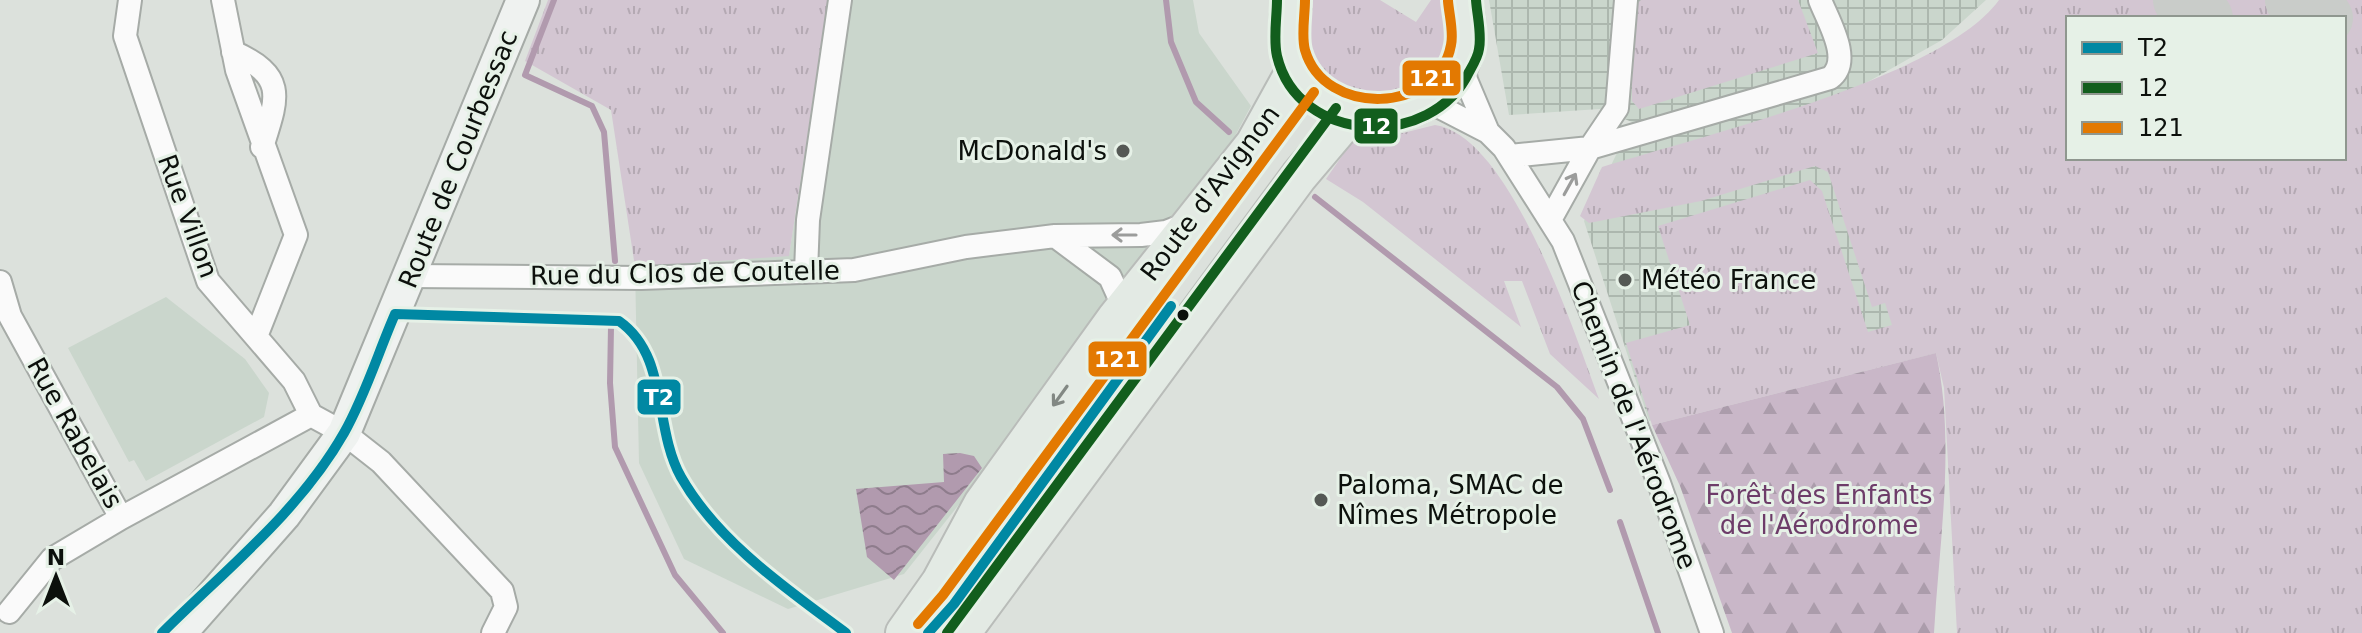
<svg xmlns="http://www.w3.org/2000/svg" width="2362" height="633" font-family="'DejaVu Sans',sans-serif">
<defs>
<pattern id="industrial-grid" width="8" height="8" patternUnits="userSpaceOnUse" patternTransform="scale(2)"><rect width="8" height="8" fill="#cad6cc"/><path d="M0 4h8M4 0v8" fill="none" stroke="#acb7ae"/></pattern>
<pattern id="grass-tufts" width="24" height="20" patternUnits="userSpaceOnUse" patternTransform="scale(2)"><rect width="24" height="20" fill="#d3c6d2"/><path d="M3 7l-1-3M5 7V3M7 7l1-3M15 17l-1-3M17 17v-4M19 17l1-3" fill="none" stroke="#b4a9b3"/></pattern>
<pattern id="forest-firs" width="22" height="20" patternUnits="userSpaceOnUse" patternTransform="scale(2)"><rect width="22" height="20" fill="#c9b7c8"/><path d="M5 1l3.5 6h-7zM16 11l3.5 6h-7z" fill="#ab9cab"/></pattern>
<pattern id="water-waves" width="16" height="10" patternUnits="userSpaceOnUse" patternTransform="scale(2)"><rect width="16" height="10" fill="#b19aae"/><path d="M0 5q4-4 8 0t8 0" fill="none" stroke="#8e7c8c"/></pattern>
</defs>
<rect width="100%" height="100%" fill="#dce1dc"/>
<path fill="#cad6cc" d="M828 0H1193L1199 33 1251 106 1203 196 904 574 788 609 684 559 639 463 635 267 789 255Z
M166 297 245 359 269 393 264 417 146 481 134 460 129 462 68 348Z"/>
<path fill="url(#industrial-grid)" d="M1489 0H1986L1942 40 1857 88 1936 353 1649 421 1584 221 1632 122 1600 109 1509 115Z"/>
<path fill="url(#grass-tufts)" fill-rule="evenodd" d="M548 0H828L789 256 635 267 611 110 525 61Z
M1311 0H1380L1416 22 1431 0H1445C1447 11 1452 26 1451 37 1448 65 1430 80 1406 91 1400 94 1391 101 1384 100 1332 99 1287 52 1311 0Z
M1641 0H1798L1818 53 1639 109 1632 101V8Z
M1999 0H2362V633H1957L1944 388 1936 353 1652 425 1626 343 1690 325 1658 226 1810 180 1822 191 1868 332 1892 325 1885 303 1872 307 1828 172 1815 166 1701 201 1589 223 1580 216 1602 167C1698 137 1943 78 1999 0ZM2068 18H2344V158H2068Z
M1435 125C1511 136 1575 335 1599 399L1550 354 1522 281H1504L1521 327 1363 202 1326 179 1353 140 1379 139Z"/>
<path fill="url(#forest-firs)" d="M1936 353C1956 443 1939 542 1934 633H1732L1680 486 1652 425Z"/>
<path fill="url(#water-waves)" d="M960 453 974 456 982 468 894 580 867 557 856 489 944 482 943 454Z"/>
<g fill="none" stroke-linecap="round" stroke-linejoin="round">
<path stroke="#b19aae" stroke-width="6" d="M554 0 525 75 592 106 604 132 615 261
M1166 0 1171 42 1196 102 1229 132
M1315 197 1557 387 1583 419 1610 490
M611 327 610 383 615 447 675 575 723 633
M1620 522 1658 633"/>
<path stroke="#c9ccc9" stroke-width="56" d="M2181 0 2205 18
M2293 0 2325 18"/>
<g stroke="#a6aba7" stroke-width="26">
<path id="street" d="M130 0 125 36 208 281 294 381 311 415 344 433 381 462 502 591 506 607 493 633
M223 0 237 70 296 235 257 334
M233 52C287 76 278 97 262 147
M1462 57 1466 80 1488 132
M1428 101 1488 132 1504 148 1563 241 1659 483 1712 633
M1510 156 1590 148 1830 78C1853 61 1828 21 1820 0
M1550 220 1590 148 1617 108 1626 0
M1055 236 1110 277 1124 308
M806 272 808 220 840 0
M409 276 641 278 854 270 966 247 1055 236 1141 235 1166 232 1187 224
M0 282 10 316 121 518 311 415
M9 612 52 559 121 518"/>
</g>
<g stroke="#a6aba7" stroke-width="36">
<path id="secondary" d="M180 633 284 515 344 433 523 0"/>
</g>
<g stroke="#b9bcb9" stroke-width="40">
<path id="primary" d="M1291 0C1258 163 1505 142 1462 0
M904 633 940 582 982 504 1115 319 1254 144 1296 68
M962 633 1299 176 1343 124 1356 115"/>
</g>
<use href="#street" stroke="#fafafa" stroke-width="22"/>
<use href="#secondary" stroke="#eff2f0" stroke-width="32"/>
<use href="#primary" stroke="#e3eae4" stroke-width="36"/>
<g stroke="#e6f1e7" stroke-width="16">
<path id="bus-1" d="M395 314 619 321C669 356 653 427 681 477 718 542 787 589 846 633
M162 633C225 570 299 512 344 433 365 396 378 353 395 314
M928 633 954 604 1171 306"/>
</g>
<g stroke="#e6f1e7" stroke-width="16">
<path id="bus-2" d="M1277 0C1277 17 1273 39 1277 56 1298 145 1432 150 1469 72 1473 65 1478 57 1479 49 1482 34 1477 15 1476 0
M947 633 1336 108"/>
</g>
<g stroke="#e6f1e7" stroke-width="16">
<path id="bus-3" d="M1305 0C1305 15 1301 36 1305 50 1324 117 1438 115 1451 45 1454 32 1449 14 1448 1
M918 624 943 595 1314 92"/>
</g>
<use href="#bus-1" stroke="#0088a3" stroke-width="10"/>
<use href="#bus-2" stroke="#125e1d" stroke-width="10"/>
<use href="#bus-3" stroke="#e37901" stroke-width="10"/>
</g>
<defs><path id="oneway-shaft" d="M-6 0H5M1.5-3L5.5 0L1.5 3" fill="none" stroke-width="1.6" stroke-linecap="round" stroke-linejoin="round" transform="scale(2)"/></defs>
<g stroke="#9b9c9b">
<use href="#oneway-shaft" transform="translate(1570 184) rotate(-61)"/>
<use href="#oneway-shaft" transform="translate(1124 235) rotate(180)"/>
</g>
<use stroke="#828883" href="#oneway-shaft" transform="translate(1060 396) rotate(126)"/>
<g fill="#555955" stroke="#e6f1e7" stroke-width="3">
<circle cx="1123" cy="151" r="8"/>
<circle cx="1625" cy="280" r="8"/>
<circle cx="1321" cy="500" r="8"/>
</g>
<circle fill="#0c100c" stroke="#e6f1e7" stroke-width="3" cx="1183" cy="315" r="7"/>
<g text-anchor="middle" stroke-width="6" stroke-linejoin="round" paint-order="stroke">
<g font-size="26" fill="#0c100c" stroke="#e6f1e7" text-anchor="start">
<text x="1107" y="160" text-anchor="end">McDonald's</text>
<text x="1641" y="289">Météo France</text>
<text x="1337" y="494">Paloma, SMAC de<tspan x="1337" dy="30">Nîmes Métropole</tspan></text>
</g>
<g font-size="26" fill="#0c100c" stroke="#e6f1e7">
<text transform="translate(458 159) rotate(-68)" y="9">Route de Courbessac</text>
<text transform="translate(1210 193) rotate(-53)" y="9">Route d'Avignon</text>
<text transform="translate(188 216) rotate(70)" y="9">Rue Villon</text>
<text transform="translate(685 273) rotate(-1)" y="9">Rue du Clos de Coutelle</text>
<text transform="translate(1634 425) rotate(69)" y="9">Chemin de l'Aérodrome</text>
<text transform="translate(75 433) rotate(61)" y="9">Rue Rabelais</text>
</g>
<g font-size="26" fill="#6d3c69" stroke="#e6f1e7">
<text x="1819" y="504">Forêt des Enfants<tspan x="1819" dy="30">de l'Aérodrome</tspan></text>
</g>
</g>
<g stroke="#e6f1e7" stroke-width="3">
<rect x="1401" y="59" width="61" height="38" rx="8" fill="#e37901"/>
<rect x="1353" y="107" width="46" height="38" rx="8" fill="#125e1d"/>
<rect x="1087" y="340" width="61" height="38" rx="8" fill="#e37901"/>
<rect x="636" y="378" width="46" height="38" rx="8" fill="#0088a3"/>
</g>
<g font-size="22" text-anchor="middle" font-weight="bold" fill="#fff">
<text x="1432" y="86">121</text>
<text x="1376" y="134">12</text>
<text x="1117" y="367">121</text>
<text x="659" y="405">T2</text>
</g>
<rect x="2066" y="16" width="280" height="144" fill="#e6f1e7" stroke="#8f978f" stroke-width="2"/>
<rect x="2082" y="42" width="40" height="12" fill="#0088a3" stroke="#8f978f" stroke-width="2"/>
<text x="2138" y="56" font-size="24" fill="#0c100c">T2</text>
<rect x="2082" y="82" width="40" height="12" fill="#125e1d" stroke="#8f978f" stroke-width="2"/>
<text x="2138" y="96" font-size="24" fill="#0c100c">12</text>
<rect x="2082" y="122" width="40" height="12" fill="#e37901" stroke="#8f978f" stroke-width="2"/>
<text x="2138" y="136" font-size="24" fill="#0c100c">121</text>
<g transform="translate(56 577)" stroke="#e6f1e7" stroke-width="6" paint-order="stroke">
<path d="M0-6L14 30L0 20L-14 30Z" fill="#0c100c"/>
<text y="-12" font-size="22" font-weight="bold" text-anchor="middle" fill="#0c100c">N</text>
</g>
</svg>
